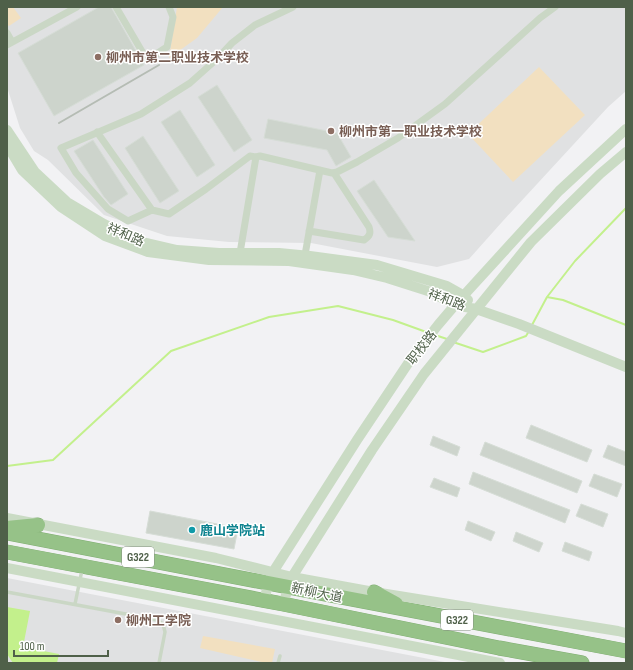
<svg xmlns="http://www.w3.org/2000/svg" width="633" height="670" font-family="'Sofia Sans Condensed','Noto Sans SC',sans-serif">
<rect width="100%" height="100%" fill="#f2f2f4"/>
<path fill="#e0e1e2" d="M7 7H626V91L608 107 502 222 469 259 437 267 311 243 229 242 167 236 104 215 48 160 34 151 20 128 7 87Z
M7 578 450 663H7Z"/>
<path fill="#f2e0c0" d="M10 7H13L21 18 9 26 7 24V9Z
M177 7H223L197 38 169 58Z
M539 67 585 115 513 182 468 134Z
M203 636 275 649 272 663H266L200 648Z"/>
<path fill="#c3f08c" d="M7 607 30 611 23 647 59 654 57 663H13L7 654Z"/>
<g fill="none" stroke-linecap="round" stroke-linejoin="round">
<path stroke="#c3f08c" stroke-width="2" d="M547 297 563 300 626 325
M532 325 547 297 575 261 626 208
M435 335 447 339
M453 342 483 352 526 336 529 331
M7 466 53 460 171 351 269 317 338 306 393 320 429 333"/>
</g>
<path fill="#cdd4cc" stroke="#d6ddd6" d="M99 7H111L144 65 54 116 18 53Z
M217 85 252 140 234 152 198 97Z
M180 110 215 165 197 177 161 122Z
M268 119 337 133 351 157 336 166 327 150 264 138Z
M143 136 179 191 160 203 125 148Z
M93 140 128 194 111 205 104 197 74 151Z
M374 180 415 241 388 237 357 191Z
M531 425 592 450 587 462 526 438Z
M433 436 460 447 457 456 430 445Z
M485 442 582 481 577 493 480 455Z
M608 445 626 452V466L603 457Z
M473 472 570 510 565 523 469 484Z
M594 474 622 484 617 497 589 486Z
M434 478 460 488 457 497 430 487Z
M581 504 608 514 603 527 576 516Z
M150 511 238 528 234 549 146 533Z
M468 521 495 532 491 541 465 530Z
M516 532 543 543 539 552 513 541Z
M565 542 592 552 589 561 562 551Z"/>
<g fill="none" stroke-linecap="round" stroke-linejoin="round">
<g stroke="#81ae73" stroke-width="15">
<path id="highway" d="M7 528 38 525
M7 533C214 572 419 613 626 651
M7 552 283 604 499 648 582 663
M374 592 396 604"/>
</g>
<path stroke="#cad7c5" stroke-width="3.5" d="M7 592 158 620 163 624 165 632 159 663
M75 604 82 570
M278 663 280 656"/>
<path stroke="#cad7c5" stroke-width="7" d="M116 7 147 60 167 47 173 17 169 7
M7 33 12 42
M7 45 77 7
M97 132 152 210 169 214 206 189 250 156 256 157
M152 210 128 221 108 209 76 173 61 148 141 114 190 83 218 58 232 43 255 25 293 7
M309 231 364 240C370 236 371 233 369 227L334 173
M240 253 256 157 260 156 332 173 337 172 357 162 398 138 445 104 540 18 555 7
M305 255 320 170"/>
<path stroke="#cadbc4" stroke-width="10" d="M7 130 35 172 67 202 104 224 134 240 177 250 219 253H279L310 256 377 265 447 286 463 295 468 300
M7 145 22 170 61 207 105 236 148 252 209 260 289 261 353 270 387 278 431 292 455 305 476 309 519 324 626 367
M7 518 216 558 292 577 374 592 618 631 626 633
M7 568 500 663
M264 600 269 582 273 572 357 440 409 362 438 325 455 305 559 191 626 129
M283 604 292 577 372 450 424 374 531 242 600 174 626 152"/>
<use href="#highway" stroke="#96c288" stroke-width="14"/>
<path stroke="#b5bcb4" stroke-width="2" d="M59 123 159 65"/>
</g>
<g fill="#8d6e63" stroke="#fff" stroke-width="1.5">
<circle cx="98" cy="57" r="4"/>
<circle cx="331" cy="131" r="4"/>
<circle cx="118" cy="620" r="4"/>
</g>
<circle fill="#0f9aa8" stroke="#fff" stroke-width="1.5" cx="192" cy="530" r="4"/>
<g text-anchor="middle" stroke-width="3" stroke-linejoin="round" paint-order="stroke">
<g fill="#fff" stroke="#849080" stroke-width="1">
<rect x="122" y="547" width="32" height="20" rx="3"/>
<rect x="441" y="610" width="32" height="20" rx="3"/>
</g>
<g font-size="12" font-weight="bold" fill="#4f6049">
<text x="138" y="561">G322</text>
<text x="457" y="624">G322</text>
</g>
<g font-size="13" font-weight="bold" fill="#785e54" stroke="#fff" text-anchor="start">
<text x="106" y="62">柳州市第二职业技术学校</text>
<text x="339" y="136">柳州市第一职业技术学校</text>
<text x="126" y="625">柳州工学院</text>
</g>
<g font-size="13" fill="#4f6049" stroke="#fff">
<text transform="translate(126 234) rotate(23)" y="5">祥和路</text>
<text transform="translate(447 299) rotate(21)" y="5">祥和路</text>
<text transform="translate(421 347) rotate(-52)" y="5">职校路</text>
<text transform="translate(317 592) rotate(12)" y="5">新柳大道</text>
</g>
<g font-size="13" font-weight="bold" fill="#0d838f" stroke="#fff" text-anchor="start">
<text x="200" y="535">鹿山学院站</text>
</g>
</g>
<rect width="633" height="670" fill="none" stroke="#4f6049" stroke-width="16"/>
<path d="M14 650v6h94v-6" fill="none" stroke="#4f6049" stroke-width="2"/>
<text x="20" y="650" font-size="12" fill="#4f6049" stroke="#ffffff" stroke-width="3" paint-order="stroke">100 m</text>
</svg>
